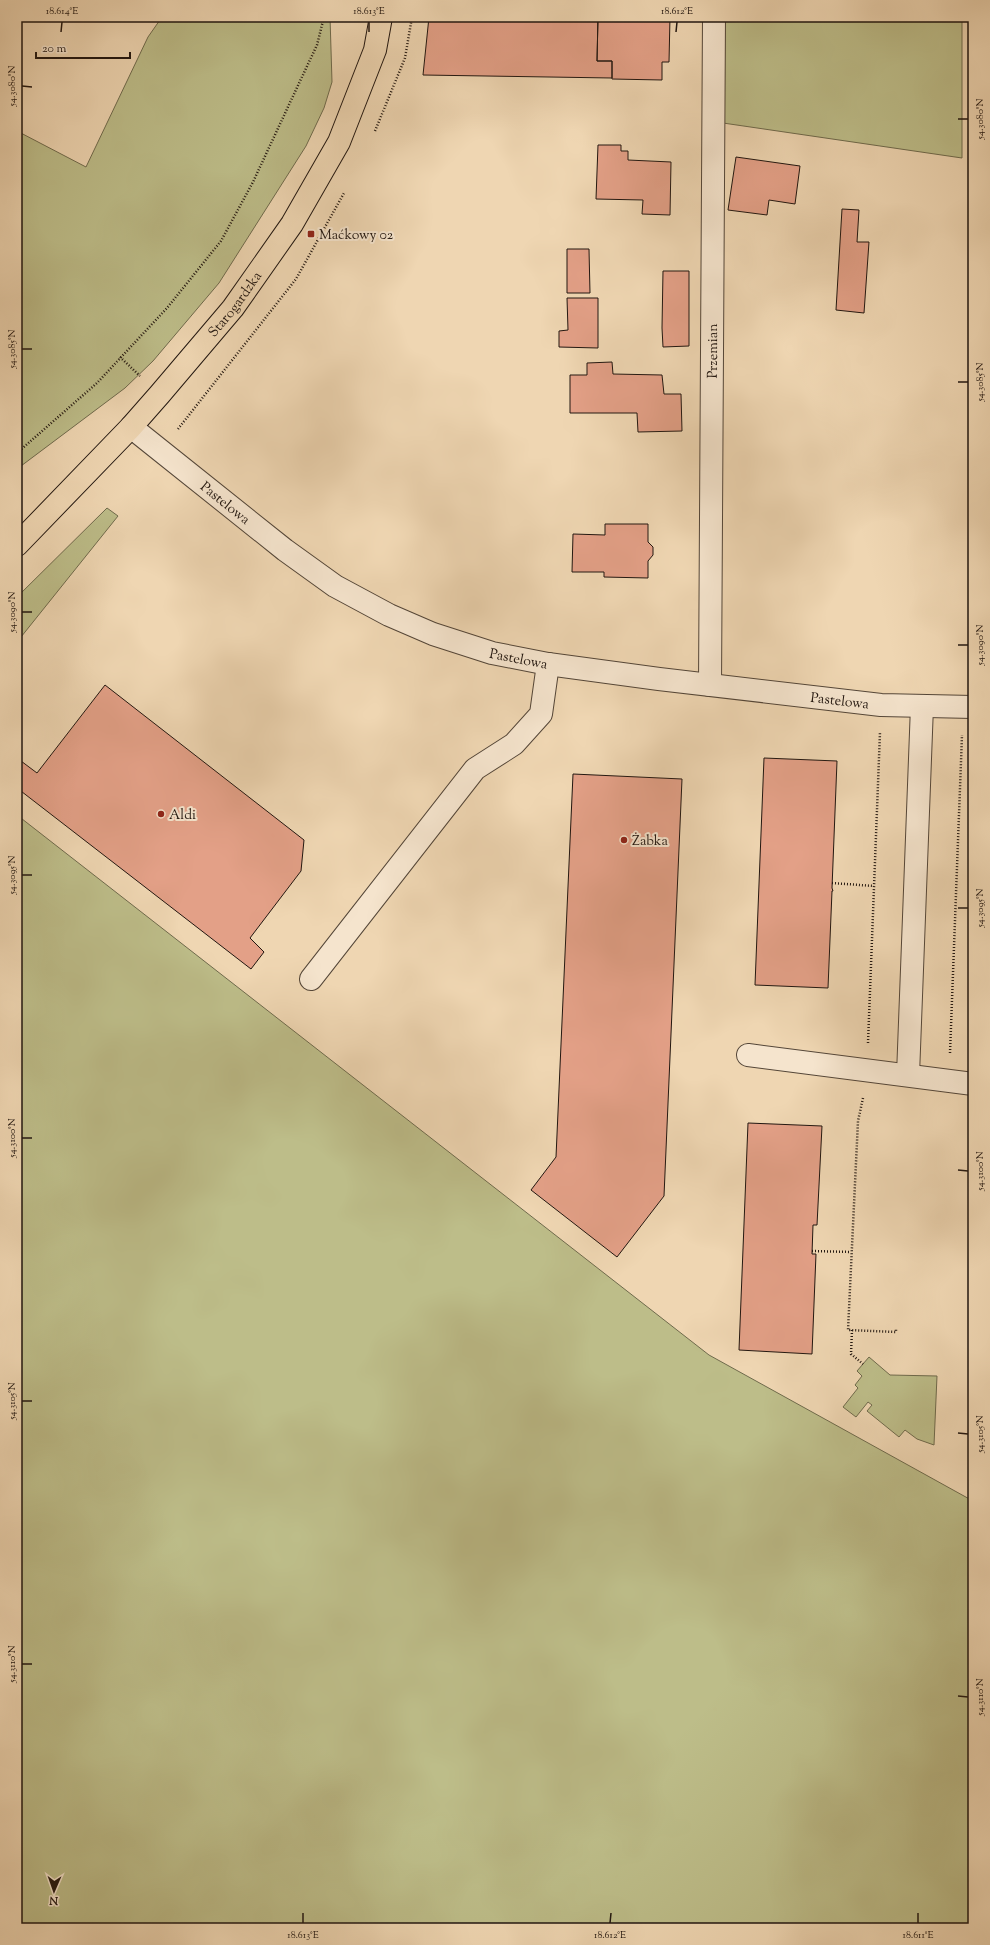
<svg xmlns="http://www.w3.org/2000/svg" width="990" height="1945" font-family="'Sorts Mill Goudy',serif">
<rect width="100%" height="100%" fill="#efd6b2"/>
<filter id="stains"><feTurbulence type="fractalNoise" baseFrequency=".005" numOctaves="4"/><feColorMatrix values="0 0 0 0 .2 0 0 0 0 .09 0 0 0 0 .02 0 0 0 .5 -.17"/></filter>
<radialGradient id="worn" r=".72"><stop offset=".6" stop-color="#630" stop-opacity="0"/><stop offset="1" stop-color="#630" stop-opacity=".3"/></radialGradient>
<path fill="#bdbd89" stroke="#6f6a4c" d="M162 17H330L332 82 324 108 306 146 219 283 153 361 125 388 17 469V131L86 167 148 37Z
M723 17H962V158L723 123Z
M107 508 118 516 17 642V597Z
M17 815 709 1355 973 1501V1928H17Z
M869 1357 890 1375 937 1376 934 1445 917 1439 905 1430 899 1437 867 1411 872 1405 868 1402 856 1417 843 1407 858 1388 855 1385 862 1376 857 1371Z"/>
<path fill="#e3a087" stroke="#211610" d="M429 17H598L597 61H612V78L423 75Z
M598 17H670L669 62H662V80L612 79V61H597Z
M598 145H621V151H628V160L671 162 670 215 642 214 643 200 596 199Z
M736 157 800 166 795 204 769 200 767 215 728 210Z
M842 209 859 210 857 242H869L864 313 836 310Z
M567 249H589L590 293H567Z
M663 271H689V346L663 347 662 328Z
M567 298H598V348L559 347V331L568 330Z
M612 362 613 374 662 375 664 394H681L682 431 638 432 637 413H570V375H587V363Z
M605 524H648V542L653 547V555L648 561V578L604 577V572H572L573 534 605 535Z
M105 685 304 840 301 871 250 938 264 952 251 969 17 788V758L37 773Z
M764 758 837 761 832 888 833 891H832L828 988 755 985Z
M573 774 682 779 664 1196 617 1257 531 1190 556 1157Z
M748 1123 822 1126 817 1225H813L812 1254H816L812 1354 739 1350Z"/>
<g fill="none" stroke-linecap="round" stroke-linejoin="round">
<g stroke="#544638" stroke-width="24">
<g id="minor">
<path id="s1" d="M131 427 285 550 335 586 389 615 433 634 492 653 548 664 659 679 881 705 973 707"/>
<path id="s2" d="M710 685 714 17"/>
<path d="M311 979 475 769 514 744 541 714 548 664"/>
<path d="M748 1055 973 1084"/>
<path d="M908 1075 922 706"/>
</g>
</g>
<g stroke="#211610" stroke-width="24">
<g id="major">
<path id="s3" d="M17 545 131 427 160 394 233 308 292 224 339 142 375 50 381 17"/>
</g>
</g>
<path stroke="#211610" stroke-width="2.5" stroke-dasharray="1 2" stroke-linecap="butt" d="M375 131 405 58 412 17
M120 357 140 376
M178 429 296 279 344 193
M17 453 97 383 167 308 221 241 253 182 294 94 317 45 324 17
M832 883 874 886
M868 1043 880 732
M950 1053 962 735
M863 1098 858 1121 848 1330 896 1332V1328
M812 1251 851 1252
M852 1330 851 1354 863 1364"/>
<use href="#minor" stroke="#f5e4cd" stroke-width="22"/>
<use href="#major" stroke="#efd6b2" stroke-width="22"/>
</g>
<path fill="none" stroke="#211610" stroke-width="1.5" d="M61 32 62 22M369 32V22M676 32 677 22M22 86 32 87M958 119H968M22 349H32M958 382H968M22 612H32M958 645H968M22 875H32M958 908H968M22 1138H32M958 1170 968 1171M22 1401H32M958 1433 968 1434M22 1664H32M958 1696 968 1697M303 1923V1913M610 1923 611 1913M918 1923V1913"/>
<g fill="#8f2418" stroke="#f5e4cd" stroke-width="1.5">
<rect x="307" y="230" width="8" height="8" rx="2"/>
<circle cx="161" cy="814" r="4"/>
<circle cx="624" cy="840" r="4"/>
</g>
<g text-anchor="middle" stroke-width="4" stroke-linejoin="round" paint-order="stroke">
<g font-size="14" fill="#211610" stroke="#f5e4cd" text-anchor="start">
<text x="319" y="239">Maćkowy 02</text>
<text x="169" y="819">Aldi</text>
<text x="632" y="845">Żabka</text>
</g>
<g font-size="14" fill="#211610" stroke="#f5e4cd">
<text dy="5" stroke="none"><textPath href="#s3" startOffset="325">Starogardzka</textPath></text>
<text dy="5" stroke="none"><textPath href="#s2" startOffset="334">Przemian</textPath></text>
<text dy="5" stroke="none"><textPath href="#s1" startOffset="121">Pastelowa</textPath></text>
<text dy="5" stroke="none"><textPath href="#s1" startOffset="457">Pastelowa</textPath></text>
<text dy="5" stroke="none"><textPath href="#s1" startOffset="781">Pastelowa</textPath></text>
</g>
</g>
<rect width="990" height="1945" fill="none" stroke="#efd6b2" stroke-width="44"/>
<g transform="translate(54 1891) rotate(182)" stroke="#f5e4cd" stroke-width="3" paint-order="stroke">
<path d="M0-3L7 15L0 10L-7 15Z" fill="#211610"/>
<text y="-6" font-size="11" font-weight="bold" text-anchor="middle" fill="#211610">N</text>
</g>
<path d="M36 52v6h94v-6" fill="none" stroke="#211610" stroke-width="2"/>
<text x="42" y="52" font-size="12" fill="#211610" stroke="#f5e4cd" stroke-width="3" paint-order="stroke">20 m</text>
<rect x="22" y="22" width="946" height="1901" fill="none" stroke="#211610" stroke-width="1.5"/>
<g font-size="10" text-anchor="middle" fill="#211610">
<text x="62" y="14">18.614°E</text>
<text x="369" y="14">18.613°E</text>
<text x="677" y="14">18.612°E</text>
<text transform="translate(11 86) rotate(-90)" y="4">54.3080°N</text>
<text transform="translate(979 119) rotate(-90)" y="4">54.3080°N</text>
<text transform="translate(11 349) rotate(-90)" y="4">54.3085°N</text>
<text transform="translate(979 382) rotate(-90)" y="4">54.3085°N</text>
<text transform="translate(11 612) rotate(-90)" y="4">54.3090°N</text>
<text transform="translate(979 645) rotate(-90)" y="4">54.3090°N</text>
<text transform="translate(11 875) rotate(-90)" y="4">54.3095°N</text>
<text transform="translate(979 908) rotate(-90)" y="4">54.3095°N</text>
<text transform="translate(11 1138) rotate(-90)" y="4">54.3100°N</text>
<text transform="translate(979 1171) rotate(-90)" y="4">54.3100°N</text>
<text transform="translate(11 1401) rotate(-90)" y="4">54.3105°N</text>
<text transform="translate(979 1434) rotate(-90)" y="4">54.3105°N</text>
<text transform="translate(11 1664) rotate(-90)" y="4">54.3110°N</text>
<text transform="translate(979 1697) rotate(-90)" y="4">54.3110°N</text>
<text x="303" y="1938">18.613°E</text>
<text x="610" y="1938">18.612°E</text>
<text x="918" y="1938">18.611°E</text>
</g>
<rect width="100%" height="100%" filter="url(#stains)"/>
<rect width="100%" height="100%" fill="url(#worn)"/>
</svg>
